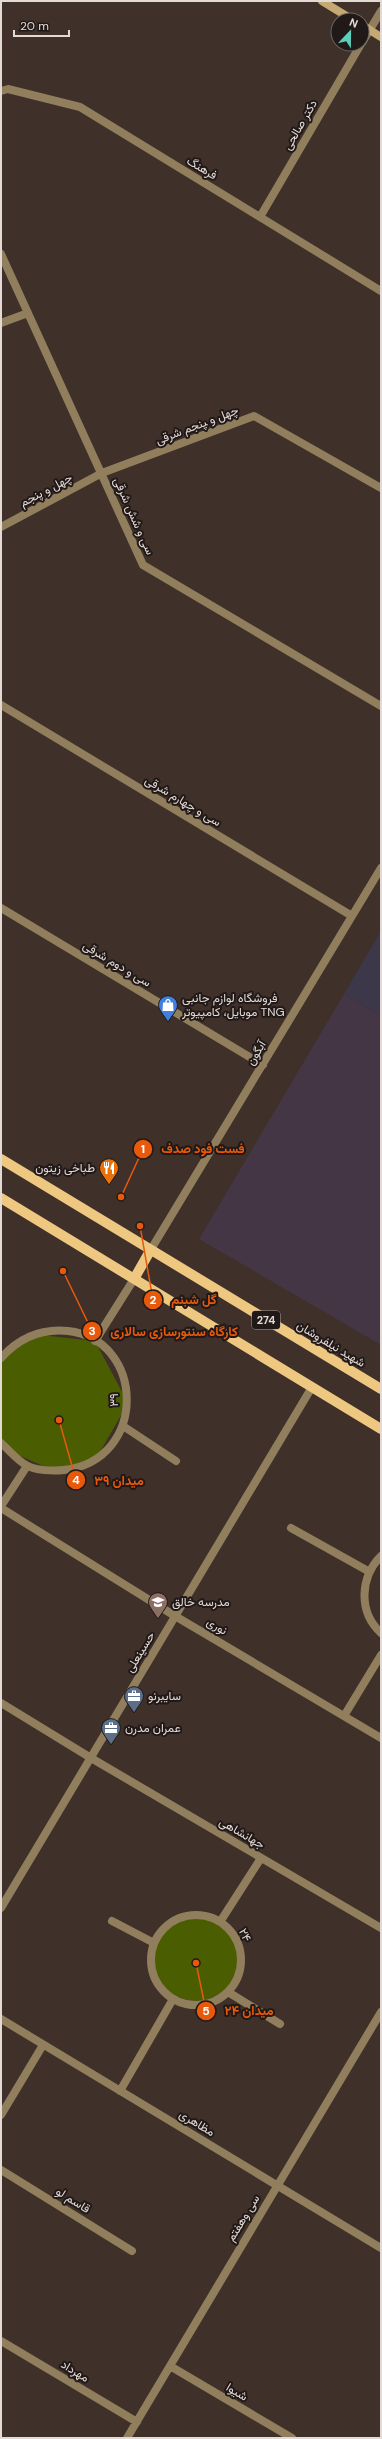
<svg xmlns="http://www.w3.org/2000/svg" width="382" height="2439" font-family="'DM Sans',Vazirmatn,sans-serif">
<rect width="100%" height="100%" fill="#3f302a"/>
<path fill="#3c384a" d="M381 931V1016L344 994Z"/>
<path fill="#443644" d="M344 994 381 1016V1345L199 1239Z"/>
<path fill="#4a5d00" d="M32 1334 95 1341 128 1403 96 1459 55 1471 11 1452 1 1438V1359Z
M154 1959a42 42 0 1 1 84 0a42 42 0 1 1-84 0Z"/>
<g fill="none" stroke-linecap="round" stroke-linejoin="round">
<path stroke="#907e5d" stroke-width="8" d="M362 43 381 11
M1 91 8 89 80 107 381 291
M260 217 361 44
M1 254 143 565 381 706
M1 323 28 313
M1 527 102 473 254 416 381 488
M1 705 352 916
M1 908 263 1065
M150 1251 381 868
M95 1341 134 1279
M1 1358C19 1338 40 1328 68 1331 145 1339 149 1460 64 1470 54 1471 35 1471 26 1465 17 1460 9 1450 1 1443
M123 1426 176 1461
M1 1506 27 1466
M1 1508 175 1616 381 1738
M291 1528 368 1571
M381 1556C360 1577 358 1612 381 1633
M1 1703 91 1758 381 1928
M344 1716 381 1655
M1 1908 312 1387
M151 1960a45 45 0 1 1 90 0a45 45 0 1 1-90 0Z
M112 1921 154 1943
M220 1922 261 1858
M228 1992 280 2024
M1 2019 381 2248
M120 2091 173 1999
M1 2115 43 2045
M1 2170 132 2251
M1 2341 137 2422
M170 2366 292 2438
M127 2438 381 2012"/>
<path stroke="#c5a872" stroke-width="8" d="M322 1 353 20
M362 25 381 37"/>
<path stroke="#eec881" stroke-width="10" d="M1 1159 381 1389
M1 1198 381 1429
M134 1279 150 1251"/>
</g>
<defs>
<g id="shop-pin" transform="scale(1)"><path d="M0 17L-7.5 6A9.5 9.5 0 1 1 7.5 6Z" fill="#3f7fe0" stroke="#201917"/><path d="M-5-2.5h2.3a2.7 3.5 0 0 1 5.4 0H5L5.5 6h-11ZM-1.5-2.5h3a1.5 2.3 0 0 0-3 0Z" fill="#fff"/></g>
<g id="restaurant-pin" transform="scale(1)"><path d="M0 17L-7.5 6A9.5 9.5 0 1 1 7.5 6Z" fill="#e8710a" stroke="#201917"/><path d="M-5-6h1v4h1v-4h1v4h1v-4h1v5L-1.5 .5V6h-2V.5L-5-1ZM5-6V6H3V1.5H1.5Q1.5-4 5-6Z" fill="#fff"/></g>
<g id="school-pin" transform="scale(1)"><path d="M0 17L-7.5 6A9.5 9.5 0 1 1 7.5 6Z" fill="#8d6e63" stroke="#201917"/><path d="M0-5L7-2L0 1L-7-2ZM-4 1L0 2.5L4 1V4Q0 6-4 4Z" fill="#fff"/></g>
<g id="office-pin" transform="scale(1)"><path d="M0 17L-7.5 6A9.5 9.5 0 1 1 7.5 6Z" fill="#5c6f8a" stroke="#201917"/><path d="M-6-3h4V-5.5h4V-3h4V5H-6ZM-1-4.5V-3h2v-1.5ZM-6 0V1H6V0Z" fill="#fff"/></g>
</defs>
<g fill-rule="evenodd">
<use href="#shop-pin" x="168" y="1005"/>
<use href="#restaurant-pin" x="109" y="1168"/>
<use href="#school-pin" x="158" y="1602"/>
<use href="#office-pin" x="134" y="1696"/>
<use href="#office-pin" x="111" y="1728"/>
</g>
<g text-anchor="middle" stroke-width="4" stroke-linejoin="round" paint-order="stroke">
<rect fill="#201917" stroke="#a89f9c" stroke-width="1" x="252" y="1311" width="28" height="18" rx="3"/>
<g font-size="11" font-weight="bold" fill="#e3d9d5">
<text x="266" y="1324">274</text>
</g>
<g font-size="12" fill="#e3d9d5" stroke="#201917">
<text transform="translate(300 125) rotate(-60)" y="4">دکتر صالحی</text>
<text transform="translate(202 168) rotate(31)" y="4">فرهنگ</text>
<text transform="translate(197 425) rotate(-21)" y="4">چهل و ‍پنجم شرقی</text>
<text transform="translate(46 490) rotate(-28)" y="4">چهل و پنجم</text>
<text transform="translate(134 516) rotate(66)" y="4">سی و شش شرقی</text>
<text transform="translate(183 801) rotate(31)" y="4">سی و چهارم شرقی</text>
<text transform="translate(117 964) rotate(31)" y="4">سی و دوم شرقی</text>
<text transform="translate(256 1053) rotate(-59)" y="4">آبگون</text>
<text transform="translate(331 1344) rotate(31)" y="4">شهید نیلفروشان</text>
<text transform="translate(114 1400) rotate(-90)" y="4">۳۹</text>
<text transform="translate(217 1626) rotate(31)" y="4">نوری</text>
<text transform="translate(140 1652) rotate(-59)" y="4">حسینعلی</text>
<text transform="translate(242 1833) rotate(30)" y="4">جهانشاهی</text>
<text transform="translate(245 1935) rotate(63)" y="4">۲۴</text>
<text transform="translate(197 2123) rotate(31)" y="4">مظاهری</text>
<text transform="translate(73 2200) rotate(32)" y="4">قاسم لو</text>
<text transform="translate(243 2218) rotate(-59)" y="4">سی وهفتم</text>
<text transform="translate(75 2371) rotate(31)" y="4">مهرداد</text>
<text transform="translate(237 2392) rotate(31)" y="4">شیوا</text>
</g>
<g font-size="12" fill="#e3d9d5" stroke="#201917" text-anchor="start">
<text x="182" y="1002">فروشگاه لوازم جانبی<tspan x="182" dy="14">موبایل، کامپيوتر TNG</tspan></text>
<text x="95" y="1172" text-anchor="end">طباخی زیتون</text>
<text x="172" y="1606">مدرسه خالق</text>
<text x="148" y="1700">سایبرنو</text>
<text x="125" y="1732">عمران مدرن</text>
</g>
</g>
<path fill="none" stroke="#e8590c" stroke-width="1.5" d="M121 1197L143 1149M140 1226L153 1300M63 1271L92 1331M59 1420L76 1480M196 1963L206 2011"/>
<g fill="#e8590c" stroke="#201917" stroke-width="1.5">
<circle cx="121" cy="1197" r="4"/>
<circle cx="140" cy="1226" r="4"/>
<circle cx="63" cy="1271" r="4"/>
<circle cx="59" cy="1420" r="4"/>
<circle cx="196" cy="1963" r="4"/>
<circle cx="143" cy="1149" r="10"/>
<circle cx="153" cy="1300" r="10"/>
<circle cx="92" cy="1331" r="10"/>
<circle cx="76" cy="1480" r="10"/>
<circle cx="206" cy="2011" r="10"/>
</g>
<g font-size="12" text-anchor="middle" font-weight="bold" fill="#fff">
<text x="143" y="1153">1</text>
<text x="153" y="1304">2</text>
<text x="92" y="1335">3</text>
<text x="76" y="1484">4</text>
<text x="206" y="2015">5</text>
</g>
<g font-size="13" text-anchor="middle" font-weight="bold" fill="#e8590c" stroke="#201917" stroke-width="4" stroke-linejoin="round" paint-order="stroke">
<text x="203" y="1153">فست فود صدف</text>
<text x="194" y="1304">گل شبنم</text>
<text x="174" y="1336">کارگاه سنتورسازی سالاری</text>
<text x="119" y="1485">میدان ۳۹</text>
<text x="249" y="2015">میدان ۲۴</text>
</g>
<rect width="382" height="2439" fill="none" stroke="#e3d9d5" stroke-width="4"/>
<g transform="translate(350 32) rotate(22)"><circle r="19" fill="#201917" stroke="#6e6663"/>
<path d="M0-3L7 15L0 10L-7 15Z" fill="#5dceb9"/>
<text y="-6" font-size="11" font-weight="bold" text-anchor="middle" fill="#e3d9d5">N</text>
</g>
<path d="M14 30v6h55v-6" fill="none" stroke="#e3d9d5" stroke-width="2"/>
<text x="20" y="30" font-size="12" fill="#e3d9d5" stroke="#201917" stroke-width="3" paint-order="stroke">20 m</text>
</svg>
